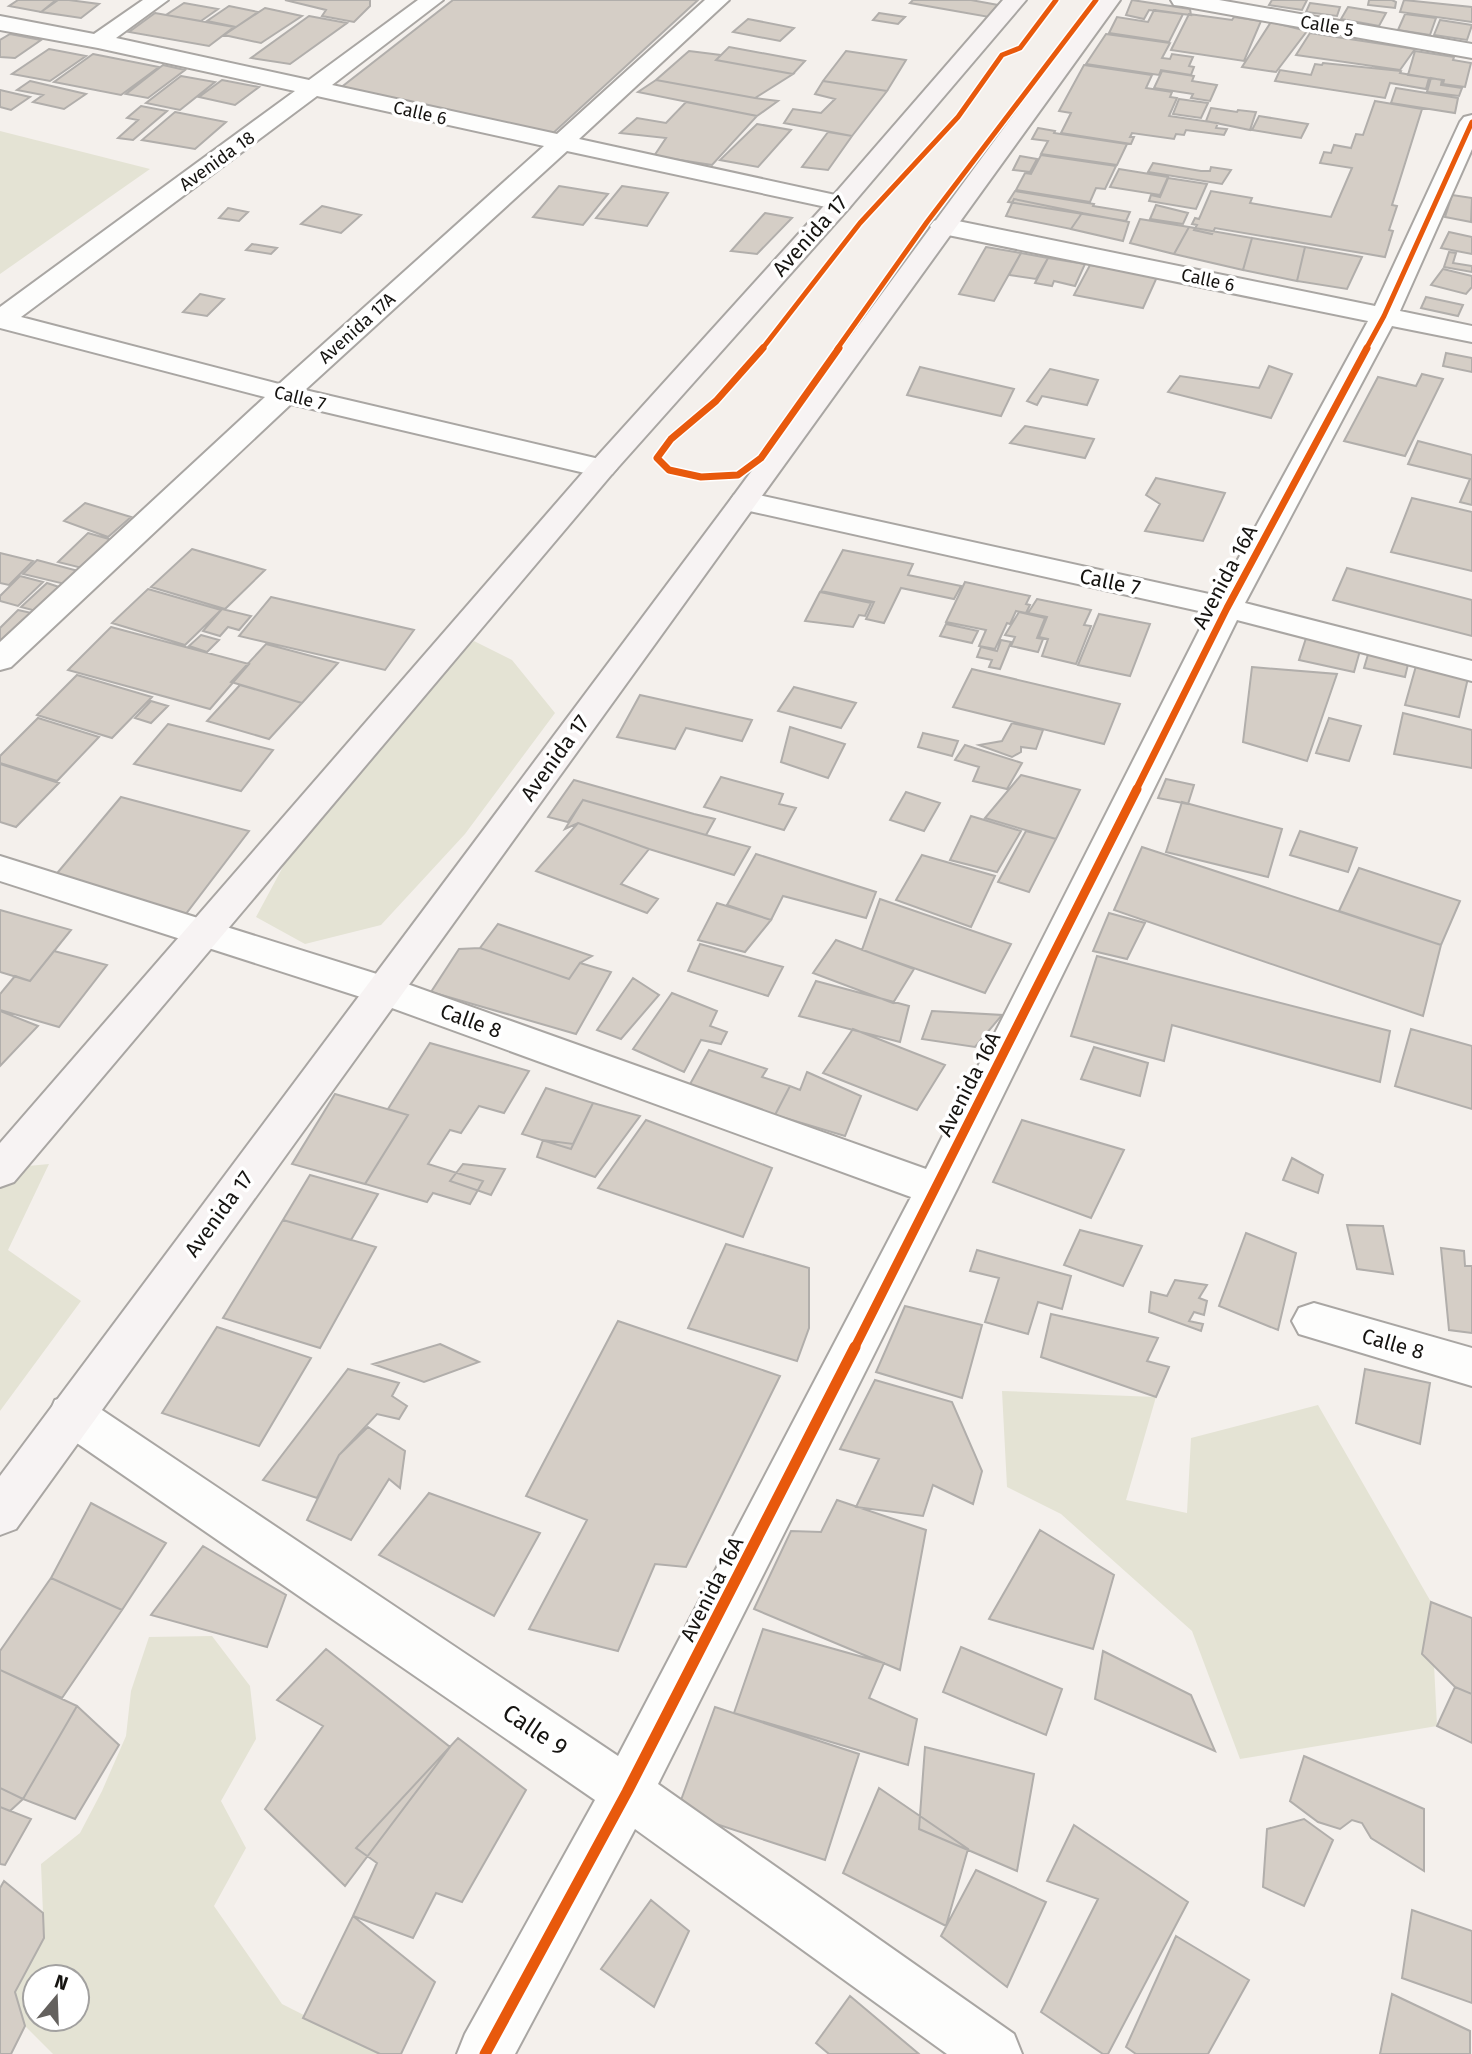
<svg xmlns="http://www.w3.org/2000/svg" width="1472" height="2054" font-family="'Fira Sans',sans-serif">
<rect width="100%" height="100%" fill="#f4f0ec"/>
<path fill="#e4e3d4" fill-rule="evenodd" d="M0 131 150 169 0 274Z
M474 641 512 660 555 713 465 834 381 925 305 944 256 917 285 863 371 753 437 675Z
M49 1164 8 1250 81 1301 0 1411V1175L7 1168Z
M1002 1391 1156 1397 1126 1500 1187 1513 1191 1438 1318 1405 1431 1602 1437 1726 1240 1759 1192 1631 1061 1514 1007 1487Z
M212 1636 250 1686 256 1739 221 1801 246 1848 214 1906 282 2004 381 2054H53L25 2026 15 1992 44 1938 41 1864 80 1833 102 1791 126 1736 131 1691 149 1637ZM35 1977H77V2019H35Z"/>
<path fill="#d5cec6" stroke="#b1aeab" stroke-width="2" d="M18 0H58L41 12 9 6Z
M56 0H69L99 4 81 18 41 12Z
M285 0H370V6L354 22 322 16 326 10Z
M453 0H698L551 135 339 89Z
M913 0H971L998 5 989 17 910 3Z
M1132 0 1190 9 1191 15 1149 10 1144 19 1126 15Z
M1272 0H1307L1302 10 1269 5Z
M1369 0H1392L1396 2 1395 8 1368 5Z
M1404 0 1472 7V22L1400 12Z
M184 3 218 9 201 21 166 15Z
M1310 3 1340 7 1337 16 1306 12Z
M229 6 258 12 236 27 207 21Z
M1348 7 1386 13 1379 26 1341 19Z
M265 8 302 16 261 43 224 35Z
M1154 10 1183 14 1169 42 1109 33 1117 17 1148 22Z
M155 13 234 27 209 46 129 32Z
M879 13 905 17 898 24 873 20Z
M1189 14 1232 20 1234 17 1261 21 1244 61 1171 50Z
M1405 14 1436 18 1430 35 1398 30Z
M309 16 347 23 290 64 251 58Z
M748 19 794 28 780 41 733 32Z
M1440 20 1472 25 1467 40 1434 35Z
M1271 22 1307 31 1276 72 1242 67Z
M1310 33 1415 49 1400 70 1296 55Z
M10 34 41 40 15 58 0 57V40Z
M1106 34 1170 43 1162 58 1170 59 1172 54 1193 57 1189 66 1194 67 1191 75 1161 70 1159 75 1086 64Z
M729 47 805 61 793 74 716 60Z
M49 49 86 56 50 81 12 74Z
M689 51 721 55 716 60 793 74 755 98 656 80Z
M846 51 906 60 887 91 823 81Z
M1415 51 1454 57 1453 60 1471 63 1465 87 1443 84 1444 80 1408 75Z
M93 54 159 67 121 95 54 82Z
M1323 63 1401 71 1400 73 1429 78 1426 89 1390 83 1385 98 1275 81 1280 70 1311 75 1315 64 1322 65Z
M163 65 185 70 148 98 126 94Z
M1084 65 1152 75 1146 88 1172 92 1170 97 1177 98 1169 116 1218 123 1216 128 1227 129 1224 135 1186 130 1184 135 1176 134 1174 139 1132 133 1130 137H1134L1131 144 1061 133 1071 113 1059 111Z
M1162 71 1194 76 1192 81 1217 85 1210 101 1191 98 1193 94 1154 88Z
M181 76 215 82 180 110 146 103Z
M1431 78 1442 80 1441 85 1462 88 1459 96 1427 92Z
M222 80 259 87 235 105 199 97Z
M656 80 755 98 778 101 757 116 638 92Z
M30 81 86 94 64 109 33 102 43 95 17 90Z
M823 81 887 91 852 136 784 123 793 109 821 113 835 99 815 94Z
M1396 88 1458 98 1455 113 1391 103Z
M0 90 30 97 11 110 0 107Z
M1179 99 1208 103 1201 118 1173 114Z
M1375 101 1422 109 1392 205 1397 206 1389 230 1393 231 1385 257 1215 228 1212 234 1194 230 1197 225 1192 224 1195 218 1199 219 1211 191 1252 198 1250 203 1331 217 1352 168 1320 163 1324 152 1331 153 1334 145 1351 148 1356 134 1363 135Z
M686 102 757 116 712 165 654 156 666 138 620 133 637 118 666 123Z
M141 106 167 111 133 140 118 138 138 120 127 118Z
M1211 108 1237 112 1238 110 1256 112 1250 130 1206 121Z
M175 112 226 122 195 149 142 140Z
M1259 116 1308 124 1301 138 1252 130Z
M757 124 791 130 758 167 720 160Z
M1038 128 1055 131 1054 133 1127 144 1117 165 1041 154 1048 141 1032 139Z
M828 132 852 136 828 170 802 167Z
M1041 155 1116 166 1105 189 1096 188 1090 202 1016 190 1025 173 1031 174Z
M1020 156 1037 159 1030 172 1013 170Z
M1153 163 1201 171H1210L1211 167 1231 170 1222 184 1148 172Z
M1119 169 1168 177 1160 195 1110 187Z
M1168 178 1207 184 1196 209 1149 201 1151 195 1160 197Z
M559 186 608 194 583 225 533 217Z
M622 186 668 193 647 226 596 218Z
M1015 191 1094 204 1093 206 1130 212 1126 221 1008 202Z
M1452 195 1472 198 1471 222 1445 217Z
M1014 199 1082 213 1071 229 1006 216Z
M1156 205 1188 213 1183 224 1150 219Z
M322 206 361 215 341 233 301 224Z
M228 208 248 212 239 221 219 218Z
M765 213 792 218 757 254 731 251Z
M1082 213 1129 222 1123 241 1071 229Z
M1140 219 1189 227 1174 254 1130 243Z
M1189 227 1252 238 1243 270 1174 254Z
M1449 232 1472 237V254L1441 248Z
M1252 238 1305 247 1297 281 1243 270Z
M252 244 277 248 271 254 246 250Z
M986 247 1021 253 994 301 959 294Z
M1305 247 1362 257 1347 289 1297 281Z
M1449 252 1456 253 1453 263 1472 266V272L1444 267Z
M1021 253 1048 258 1036 279 1009 275Z
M1048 258 1085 264 1075 286 1054 281 1052 286 1035 283Z
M1090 265 1157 277 1143 308 1074 295Z
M1443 269 1472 276V287L1466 294 1431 285Z
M200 294 224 299 207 316 183 312Z
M1426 297 1463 305 1458 316 1421 308Z
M1446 353 1472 358V372L1443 366Z
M1269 366 1292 374 1271 418 1168 392 1180 376 1259 388Z
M920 367 1014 389 1001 416 907 395Z
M1050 369 1098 380 1087 405 1042 396 1037 405 1027 401Z
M1422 374 1443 379 1405 456 1344 441 1378 377 1416 386Z
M1025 426 1094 439 1085 458 1010 443Z
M1418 441 1472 455V505L1460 502 1470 479 1408 464Z
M1156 478 1225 493 1203 541 1145 531 1160 504 1146 495Z
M1412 498 1472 512V571L1391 552Z
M85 503 131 517 108 537 64 521Z
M88 533 116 541 86 569 58 562Z
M192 549 265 570 225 609 151 587Z
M843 550 913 564 908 575 961 586 954 599 901 588 884 623 866 619 874 602 821 591Z
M0 553 33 561 9 585 0 583Z
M37 560 82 572 69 585 23 574Z
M1347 568 1472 600V636L1333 600Z
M20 576 43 582 18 606 0 601V596Z
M965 582 1030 596 1026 604 1030 605 1026 613 1016 611 1010 624 1007 623 995 649 979 646 986 630 946 622Z
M47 583 65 589 40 612 21 607Z
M148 589 221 610 185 645 112 623Z
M820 592 871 603 865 616 859 615 853 627 805 621Z
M271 597 414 630 385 670 239 636Z
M1037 599 1091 610 1084 625 1091 626 1076 664 1042 656 1048 639 1039 637 1047 617 1028 613Z
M222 609 251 616 239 630 228 627 220 636 203 631Z
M18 610 36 614 0 647V628Z
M1019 612 1045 618 1037 638 1043 639 1038 652 1011 646 1015 637 1005 635Z
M1099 614 1150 624 1130 676 1078 665Z
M946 624 978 631 972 643 940 636Z
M111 627 249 664 210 709 68 670Z
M201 635 219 640 207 652 189 646Z
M1307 635 1361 647 1354 672 1299 660Z
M1001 640 1011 642 1000 669 989 667 992 660 977 657 981 647 997 651Z
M266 644 338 663 302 703 231 682Z
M1369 651 1409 660 1405 677 1364 668Z
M1416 666 1468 678 1459 717 1405 705Z
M1252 667 1337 674 1307 761 1243 742Z
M972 669 1120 704 1104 744 953 707Z
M77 675 152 697 112 738 37 715Z
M240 685 302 703 269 739 207 721Z
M794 687 856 703 841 728 778 711Z
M640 695 752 720 742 741 686 728 675 749 617 737Z
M151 701 168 706 151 723 135 718Z
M1403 713 1472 730V768L1394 754Z
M38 718 99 737 57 781 0 763V756Z
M1329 718 1361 726 1349 761 1316 753Z
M1012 723 1043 730 1036 749 1021 747V752L1012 757 979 745 1002 741Z
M168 724 273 750 241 791 134 764Z
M790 727 845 744 828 778 781 762Z
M923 733 958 741 952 756 918 747Z
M965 745 1022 763 1007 789 973 781 979 767 955 760Z
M0 764 59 783 16 827 0 822Z
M1021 775 1080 790 1056 839 985 818Z
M721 777 783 794 779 804 796 808 784 830 704 807Z
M1166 779 1194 785 1188 804 1158 798Z
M574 780 694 814 715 819 706 835 583 800 568 822 548 817Z
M906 792 940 803 924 831 890 820Z
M121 797 249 831 185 915 53 878Z
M583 800 706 835 750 847 734 875 649 849 578 823 565 829Z
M1182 802 1282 829 1268 877 1166 852Z
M971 816 1021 831 997 872 950 860Z
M578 823 649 849 621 884 658 899 647 913 536 871Z
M1026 831 1056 839 1029 892 998 882Z
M1300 831 1357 848 1348 872 1290 855Z
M1142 847 1441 945 1423 1016 1114 910Z
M756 854 876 892 866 918 783 896 771 920 727 905Z
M922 855 995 876 971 927 896 900Z
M1359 868 1460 901 1441 945 1339 911Z
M880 899 1011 944 985 993 862 950Z
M717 903 771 920 745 952 698 940Z
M0 910 71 930 30 981 0 972Z
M1109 913 1145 923 1127 959 1093 951Z
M498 924 592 956 580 963 569 979 480 948Z
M836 940 914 969 893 1003 813 973Z
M700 944 783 967 768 996 688 971Z
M480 948 569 979 580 963 611 972 576 1034 431 992 459 949Z
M54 951 107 965 59 1027 0 1010V994L15 976 30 981Z
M1097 956 1390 1031 1380 1082 1172 1025 1164 1061 1071 1036Z
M633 978 659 995 621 1039 597 1030Z
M816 981 909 1006 900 1042 799 1016Z
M672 993 717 1011 710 1026 727 1032 721 1044 701 1040 684 1072 633 1049Z
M0 1011 38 1026 0 1066Z
M932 1011 1002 1015 975 1047 922 1039Z
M853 1029 945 1065 917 1110 823 1073Z
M1411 1029 1472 1046V1109L1395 1086Z
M430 1043 529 1071 504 1113 479 1106 461 1133 450 1130 428 1164 483 1181 470 1204 433 1193 427 1202 365 1184 408 1115 388 1109Z
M1094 1047 1148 1063 1140 1096 1081 1079Z
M709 1050 767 1069 762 1077 790 1086 775 1115 689 1086Z
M807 1072 861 1096 845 1136 775 1115 790 1086 800 1090Z
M546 1088 593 1103 571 1149 522 1134Z
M335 1094 408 1115 365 1184 292 1164Z
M593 1103 640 1116 595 1177 537 1157 543 1140 573 1144Z
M646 1120 772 1168 743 1237 598 1188Z
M1022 1120 1124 1150 1091 1218 993 1182Z
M1292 1158 1323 1175 1318 1193 1283 1180Z
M463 1164 505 1169 491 1195 450 1181Z
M310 1175 378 1194 351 1240 283 1220Z
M283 1220 376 1247 320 1348 223 1318Z
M1347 1225 1383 1226 1393 1274 1357 1269Z
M1080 1230 1142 1246 1123 1286 1064 1265Z
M1246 1233 1296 1253 1278 1330 1219 1306Z
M726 1244 809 1268V1328L797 1361 688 1328Z
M1441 1248 1464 1251 1465 1266H1472V1333L1449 1330Z
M977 1250 1071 1276 1062 1309 1038 1302 1028 1334 985 1322 999 1278 970 1271Z
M1175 1280 1207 1285 1199 1298 1207 1301 1204 1315 1194 1312 1189 1321 1203 1324 1201 1331 1149 1312 1151 1292 1167 1296Z
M905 1306 982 1325 962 1398 876 1372Z
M1051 1314 1158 1338 1147 1361 1169 1367 1156 1397 1041 1357Z
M618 1321 780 1376 686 1567 655 1564 618 1651 529 1629 587 1520 526 1496Z
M217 1327 311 1358 259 1446 162 1413Z
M440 1344 479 1362 424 1382 373 1364Z
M348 1369 399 1383 392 1396 407 1406 399 1419 377 1414 339 1455 317 1498 263 1480Z
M1365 1369 1430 1383 1420 1444 1356 1423Z
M875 1380 952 1402 982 1471 973 1504 933 1485 923 1516 856 1507 879 1459 840 1449Z
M368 1427 405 1451 400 1488 389 1479 351 1540 307 1520 339 1455Z
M429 1493 540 1533 494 1616 379 1555Z
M837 1500 926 1530 900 1670 754 1609 791 1531 821 1532Z
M91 1503 166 1543 122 1610 51 1578Z
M1040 1530 1114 1575 1093 1649 989 1619Z
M203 1546 286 1595 267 1647 151 1615Z
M51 1578 122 1610 62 1698 0 1670V1651Z
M1431 1602 1472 1618V1694L1455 1687 1422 1654Z
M763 1629 884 1663 869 1698 917 1719 908 1765 734 1713Z
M961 1647 1062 1689 1046 1735 943 1692Z
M326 1649 450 1747 345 1886 265 1809 323 1726 277 1700Z
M1103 1651 1191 1695 1215 1751 1095 1699Z
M0 1670 77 1706 23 1799 0 1788Z
M1455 1687 1472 1694V1743L1437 1726Z
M77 1706 119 1745 75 1819 23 1799Z
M715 1707 859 1754 825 1860 677 1811Z
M458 1738 526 1790 462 1902 436 1893 413 1938 353 1916 377 1863 356 1848Z
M925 1747 1034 1774 1017 1871 919 1829Z
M1304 1756 1424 1809V1871L1371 1838 1362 1823 1352 1820 1340 1829 1318 1822 1290 1801Z
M0 1788 23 1799 10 1811 0 1807Z
M879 1788 968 1849 946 1926 843 1873Z
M0 1807 31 1819 5 1865 0 1864Z
M1304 1819 1333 1840 1304 1906 1263 1887 1267 1829Z
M1074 1825 1188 1902 1108 2054H1103L1041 2012 1098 1899 1047 1881Z
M976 1870 1046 1902 1007 1987 941 1936Z
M4 1881 43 1913 44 1938 15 1992 25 2026 11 2054H0V1888Z
M651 1900 689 1931 654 2007 601 1969Z
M1412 1910 1472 1931V2003L1402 1978Z
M353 1916 435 1982 401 2054H380L303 2018Z
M1176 1936 1249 1980 1208 2054H1136L1126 2047Z
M1392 1994 1470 2031V2054H1380Z
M850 1996 919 2054H829L816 2043Z"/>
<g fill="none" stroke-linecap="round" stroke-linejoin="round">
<g stroke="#a9a6a3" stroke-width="4">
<path id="minor" d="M143 0H168L116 38 309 80 418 0H443L332 85 557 134 705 0H729L579 139 840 196 849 198 852 203 849 208 840 210 567 151 305 390 612 462 617 468 612 474 602 477 291 404 11 667 0 670V642L265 397 0 328V307L295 91 98 48 0 30V16L94 34ZM317 96 544 146 279 384 21 317Z
M1171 0H1219L1472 44V58L1182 6 1174 5Z
M1472 115V149L1400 311 1472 326V342L1392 326 1245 603 1472 661V681L1237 620 957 1189 658 1784 1014 2034 1022 2054H947L635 1829 515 2054H457L465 2034 595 1800 55 1428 49 1414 55 1400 71 1395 87 1400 618 1756 911 1197 370 1000 0 881V856L396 980 926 1169 1208 613 745 510 734 507 730 501 734 495 745 492 1218 596 1368 321 943 234 934 231 930 226 934 221 943 218 1375 306 1460 122 1464 117Z
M1314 1303 1472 1348V1386L1299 1334 1292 1321 1299 1308Z"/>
</g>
<g stroke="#a9a6a3" stroke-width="4">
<path id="secondary" d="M1003 0H1026L849 208 612 474 14 1182 0 1187V1143L592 462 831 198Z
M1098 0H1120L16 1529 0 1535V1476L734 495Z"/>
</g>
<use href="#minor" fill="#fdfdfc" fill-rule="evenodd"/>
<use href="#secondary" fill="#f7f3f3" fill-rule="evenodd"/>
<g stroke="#fff" stroke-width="8">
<path id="cycleway-far3" d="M762 349 860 223 958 117 1002 55 1020 48 1056 0
M837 349 927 222 1096 0
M1366 349 1384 316 1472 122"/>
</g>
<g stroke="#fff" stroke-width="10">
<path id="cycleway-far2" d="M763 348 716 401 671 439 657 458 669 470 701 477 738 475 761 458 839 348
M1136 790 1227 608 1367 348"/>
</g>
<g stroke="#fff" stroke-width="13">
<path id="cycleway-far1" d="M854 1349 1137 789"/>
</g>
<g stroke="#fff" stroke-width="16">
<path id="cycleway" d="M485 2054 627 1792 855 1347"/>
</g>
<use href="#cycleway-far3" stroke="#e8590c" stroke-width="5"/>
<use href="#cycleway-far2" stroke="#e8590c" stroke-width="7"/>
<use href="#cycleway-far1" stroke="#e8590c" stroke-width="9"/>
<use href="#cycleway" stroke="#e8590c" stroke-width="11"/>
</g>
<g text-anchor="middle" stroke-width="7" stroke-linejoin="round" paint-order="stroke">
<g font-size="18" fill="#161411" stroke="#fff">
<text transform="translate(1327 26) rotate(10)" y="6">Calle 5</text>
<text transform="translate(420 113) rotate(13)" y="6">Calle 6</text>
<text transform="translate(217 161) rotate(-36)" y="6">Avenida 18</text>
<text transform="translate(1208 280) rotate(12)" y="6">Calle 6</text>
<text transform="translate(357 328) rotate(-42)" y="6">Avenida 17A</text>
<text transform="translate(300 398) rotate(14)" y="6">Calle 7</text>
</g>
<g font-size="21" fill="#161411" stroke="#fff">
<text transform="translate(810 236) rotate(-48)" y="7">Avenida 17</text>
<text transform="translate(1225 577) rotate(-62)" y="7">Avenida 16A</text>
<text transform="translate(1110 582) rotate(12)" y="7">Calle 7</text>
<text transform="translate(555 758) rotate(-54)" y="7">Avenida 17</text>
<text transform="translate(471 1021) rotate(20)" y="7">Calle 8</text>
<text transform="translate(969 1084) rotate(-63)" y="7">Avenida 16A</text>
<text transform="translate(219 1214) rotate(-54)" y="7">Avenida 17</text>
<text transform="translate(1393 1344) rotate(16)" y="7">Calle 8</text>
<text transform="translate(712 1589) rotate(-63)" y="7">Avenida 16A</text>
</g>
<g font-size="24" fill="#161411" stroke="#fff">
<text transform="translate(535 1730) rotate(34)" y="8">Calle 9</text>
</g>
</g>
<g transform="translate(56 1998) rotate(19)"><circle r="33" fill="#ffffff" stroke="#a2a1a0" stroke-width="2"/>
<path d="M0-5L12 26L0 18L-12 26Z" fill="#64615e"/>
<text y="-10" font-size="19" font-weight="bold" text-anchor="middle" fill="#161411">N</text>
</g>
</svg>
